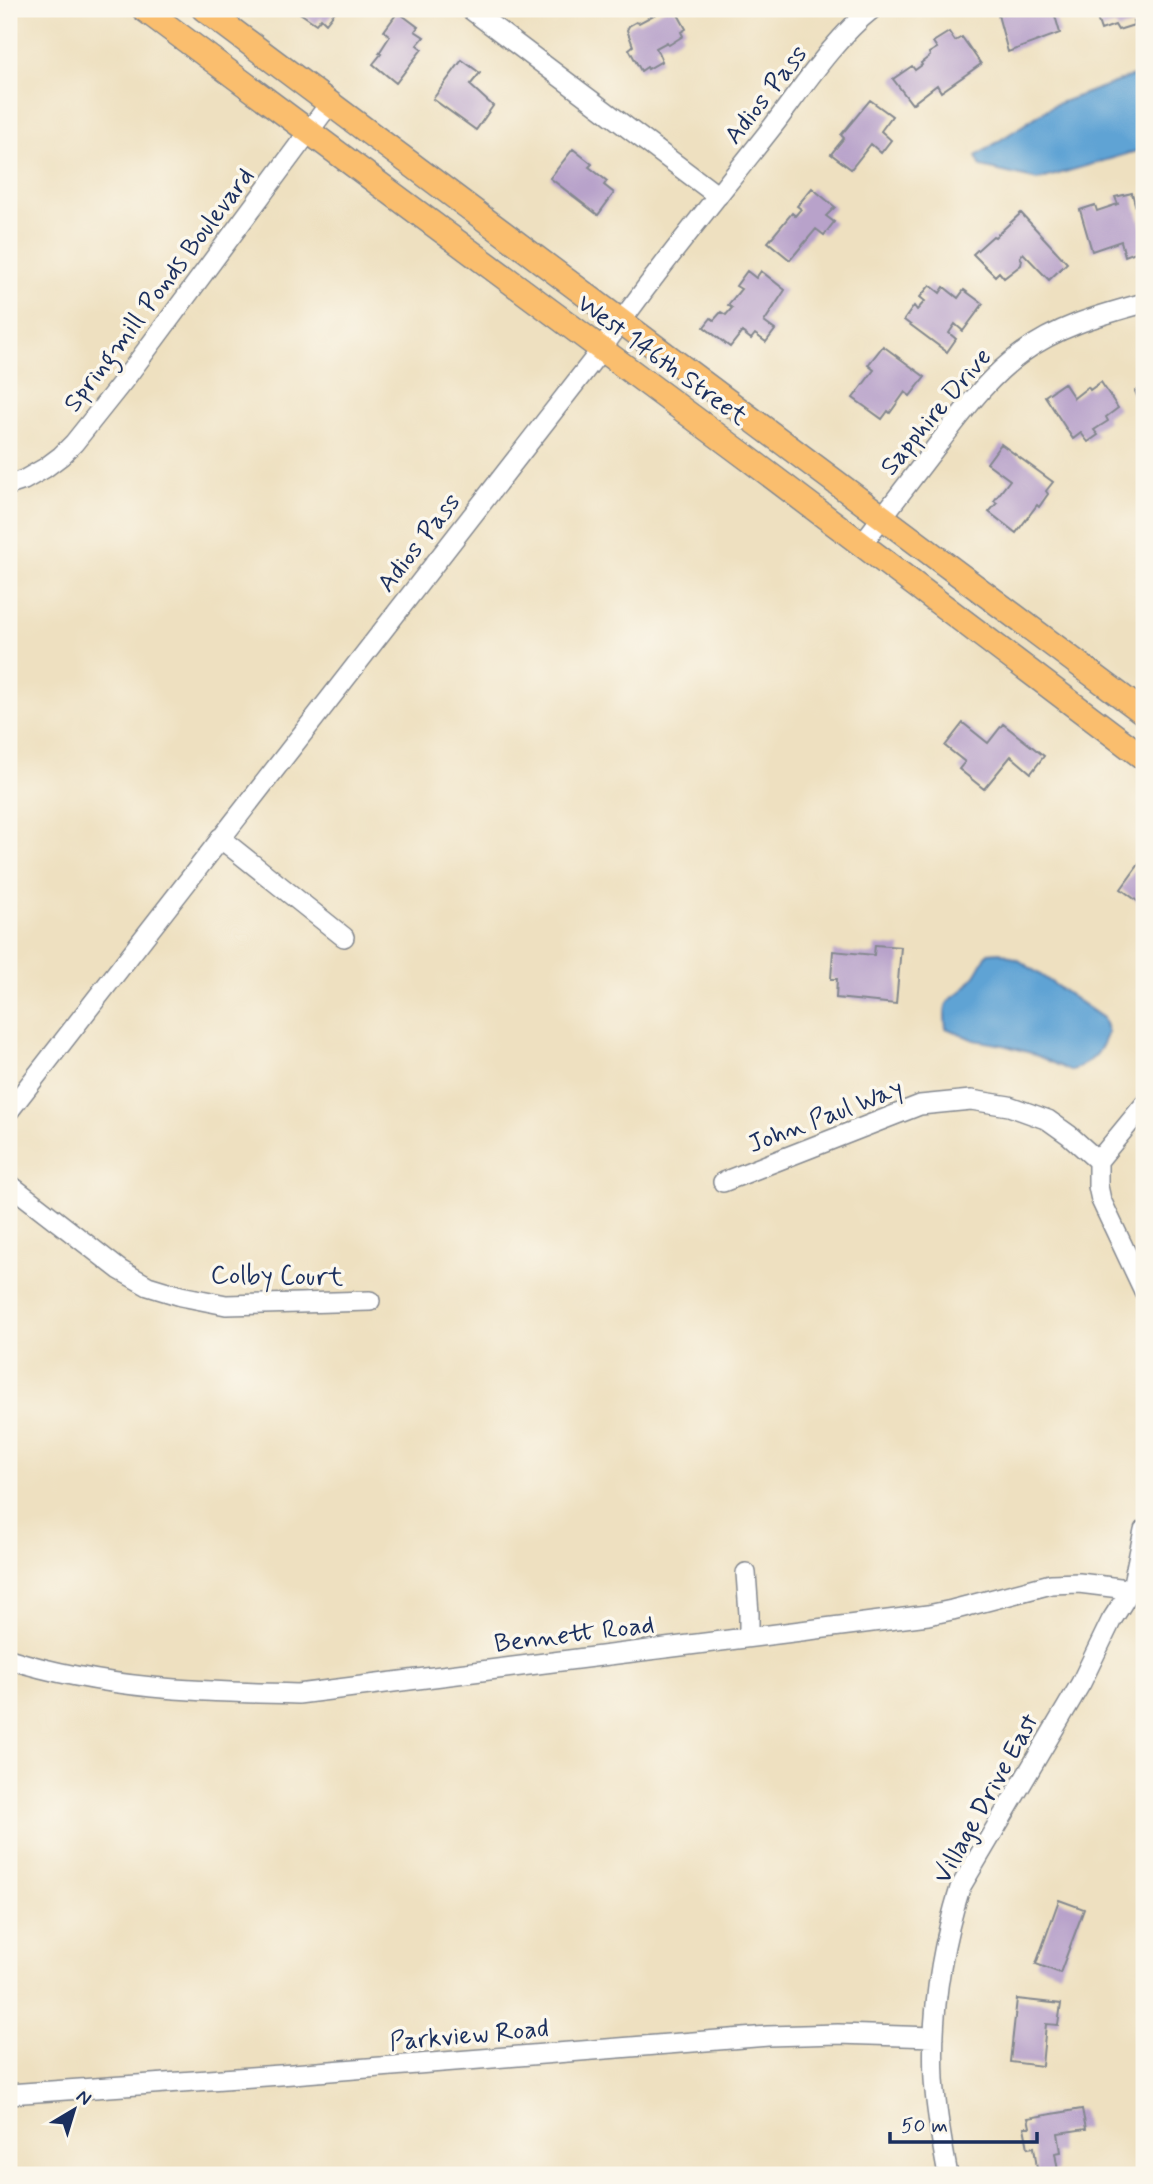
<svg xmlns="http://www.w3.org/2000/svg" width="1153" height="2184" font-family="Mynerve,sans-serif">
<rect width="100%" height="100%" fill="#fbf7ec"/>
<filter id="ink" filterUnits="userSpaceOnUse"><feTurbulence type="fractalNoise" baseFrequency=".0143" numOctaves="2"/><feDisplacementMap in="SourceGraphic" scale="14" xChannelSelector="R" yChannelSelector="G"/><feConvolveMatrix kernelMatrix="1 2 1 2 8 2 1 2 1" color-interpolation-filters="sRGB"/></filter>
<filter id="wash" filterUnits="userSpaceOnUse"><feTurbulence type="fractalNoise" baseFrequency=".00686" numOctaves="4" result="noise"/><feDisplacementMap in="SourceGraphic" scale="28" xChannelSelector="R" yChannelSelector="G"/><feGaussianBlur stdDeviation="1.57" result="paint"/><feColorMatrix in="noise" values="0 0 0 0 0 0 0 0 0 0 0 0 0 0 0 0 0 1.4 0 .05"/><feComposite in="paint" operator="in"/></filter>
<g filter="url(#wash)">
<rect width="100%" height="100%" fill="#eee0c0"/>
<path fill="#5fa3d4" stroke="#3d6999" stroke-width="2" d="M1144 72V149L1038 180 981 167 976 156 1054 105Z
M1000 952 1020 961 1103 1018 1108 1032C1099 1056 1094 1060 1071 1071L1031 1053 1003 1045 974 1040 946 1028C941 993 954 1003 970 982 977 974 982 962 988 953Z"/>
<g id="blocks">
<path fill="#b8a2ca" d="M303 9H337L326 23 321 18 316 24 300 13Z
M665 9H675L686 29 681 32 683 36 669 45 667 42 656 48 662 61 648 69 647 67 641 71 629 49 633 46 627 30 629 26 636 22 639 23Z
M1017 9V11L1025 9H1053L1060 33 1008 52 998 15Z
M1094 9H1144V31L1141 19 1133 21 1134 25 1118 30 1115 25 1101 30Z
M398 12 418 27 415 31 424 37 417 45 422 49 396 83 373 64 381 54 379 53 390 36 384 31Z
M949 32 955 41 962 37 981 64 941 92 937 85 912 104 893 79 912 66 915 70 922 65 921 63 930 56 929 53 937 48 933 42Z
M462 60 480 73 470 85 493 106 476 130 433 99Z
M870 100 892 116 881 131 891 140 881 153 871 144 851 169 831 154 844 138 841 135Z
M573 149 592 164 589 167 607 181 604 185 614 193 598 215 550 178Z
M812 188 835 207 826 216 834 222 824 235 816 229 790 260 768 242 792 213 795 216 801 209 797 206Z
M1132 193 1144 237V249L1125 256 1121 241 1092 251 1080 210 1095 205 1097 211 1118 204 1115 197Z
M1021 213 1067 263 1049 280 1023 253 1020 257 1022 260 1021 265 1004 278 999 272 995 276 973 254 993 236 995 237Z
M747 271 756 278 761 271 785 290 764 322 775 330 766 342 755 334 751 339 742 332 730 347 704 327 711 318 714 320 721 312 726 315 732 308 728 305 741 289 736 286Z
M930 285 940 293 944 287 958 298 964 290 983 304 963 331 955 324 949 333 956 339 947 352 904 320 914 306 917 310 925 301 920 297Z
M883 346 925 377 910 396 905 392 890 413 888 411 882 419 853 398 874 370 868 365Z
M1101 382 1118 408 1106 417 1108 421 1094 430 1098 435 1088 442 1081 433 1073 439 1045 396 1064 383 1074 398 1088 387 1090 390Z
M1144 387V414L1135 391Z
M1001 444 1053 482 1046 491 1048 494 1039 507 1037 505 1016 533 989 512 997 503 994 501 1010 480 987 463Z
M963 723 988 743 1003 724 1044 756 1031 773 1011 756 984 789 959 769 965 762 945 746Z
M1142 860 1144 862V906L1121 889Z
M875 945 901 947 896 1004 836 998 837 979H831L833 951 874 955Z
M1059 1900 1084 1909 1060 1973 1036 1964Z
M1017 1999 1061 2004 1058 2025 1046 2024 1042 2066 1010 2062Z
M1082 2109 1086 2129 1058 2133 1061 2152 1055 2153 1058 2171 1038 2175 1034 2147 1028 2148 1024 2127H1030L1028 2118Z"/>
</g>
</g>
<g filter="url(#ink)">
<use href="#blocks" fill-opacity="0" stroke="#84888f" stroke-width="2"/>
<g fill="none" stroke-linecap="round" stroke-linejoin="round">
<g stroke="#84888f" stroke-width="22">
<path id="minor" d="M470 9 718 196
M9 485 24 480 45 468 61 456 74 443 125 379 330 103
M861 545C887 511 913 477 939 443 964 411 988 377 1022 353 1058 326 1101 315 1144 303
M220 838 344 937
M1144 1105 1098 1161V1186L1101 1200 1144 1291
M9 1111 601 350C654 273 715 200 773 126 802 88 835 38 872 9
M723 1182 920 1105 971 1100 1009 1106 1048 1120 1069 1135 1098 1161
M9 1184 120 1270 148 1286 181 1296 226 1305 370 1301
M746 1573 749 1614V1637
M9 1659C103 1689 200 1692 298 1694L928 1615 952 1610 1051 1584 1079 1583 1144 1591
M9 2094 280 2075 768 2036 838 2034 934 2037
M948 2175C942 2144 936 2111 934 2079 931 2014 941 1949 960 1888L1081 1683 1111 1621 1132 1588 1144 1530"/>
</g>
<g stroke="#84888f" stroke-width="27">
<path id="major" d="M144 9 749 459 1144 758
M204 9 1144 713"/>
</g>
<path stroke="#84888f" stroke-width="3.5" stroke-dasharray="2 5" stroke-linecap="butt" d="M113 9 123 16"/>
<use href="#minor" stroke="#fff" stroke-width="19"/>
<use href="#major" stroke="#fabe6e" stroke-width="24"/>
</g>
</g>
<g text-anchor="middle" stroke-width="7" stroke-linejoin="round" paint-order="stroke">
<g font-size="26" fill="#1b2f5e" stroke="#fbf7ec">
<text transform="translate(765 94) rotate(-52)" y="9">Adios Pass</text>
<text transform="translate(158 289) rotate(-53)" y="9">Springmill Ponds Boulevard</text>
<text transform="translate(663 359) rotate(36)" y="9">West 146th Street</text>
<text transform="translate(935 411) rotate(-50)" y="9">Sapphire Drive</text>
<text transform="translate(418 542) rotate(-52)" y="9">Adios Pass</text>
<text transform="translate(825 1115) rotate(-21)" y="9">John Paul Way</text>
<text transform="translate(277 1275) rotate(1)" y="9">Colby Court</text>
<text transform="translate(574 1633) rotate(-7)" y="9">Bennett Road</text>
<text transform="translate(985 1798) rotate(-61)" y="9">Village Drive East</text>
<text transform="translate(469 2034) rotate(-5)" y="9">Parkview Road</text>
</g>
</g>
<rect width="1153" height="2184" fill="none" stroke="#fbf7ec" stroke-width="35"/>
<g transform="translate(74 2110) rotate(38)" stroke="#fbf7ec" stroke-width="5" paint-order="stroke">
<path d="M0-5L12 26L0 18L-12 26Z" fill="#1b2f5e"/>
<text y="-10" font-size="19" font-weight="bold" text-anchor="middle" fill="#1b2f5e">N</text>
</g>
<path d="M890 2132v10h147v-10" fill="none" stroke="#1b2f5e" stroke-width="3.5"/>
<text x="901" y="2132" font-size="21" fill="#1b2f5e" stroke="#fbf7ec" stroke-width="5" paint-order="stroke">50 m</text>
</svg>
